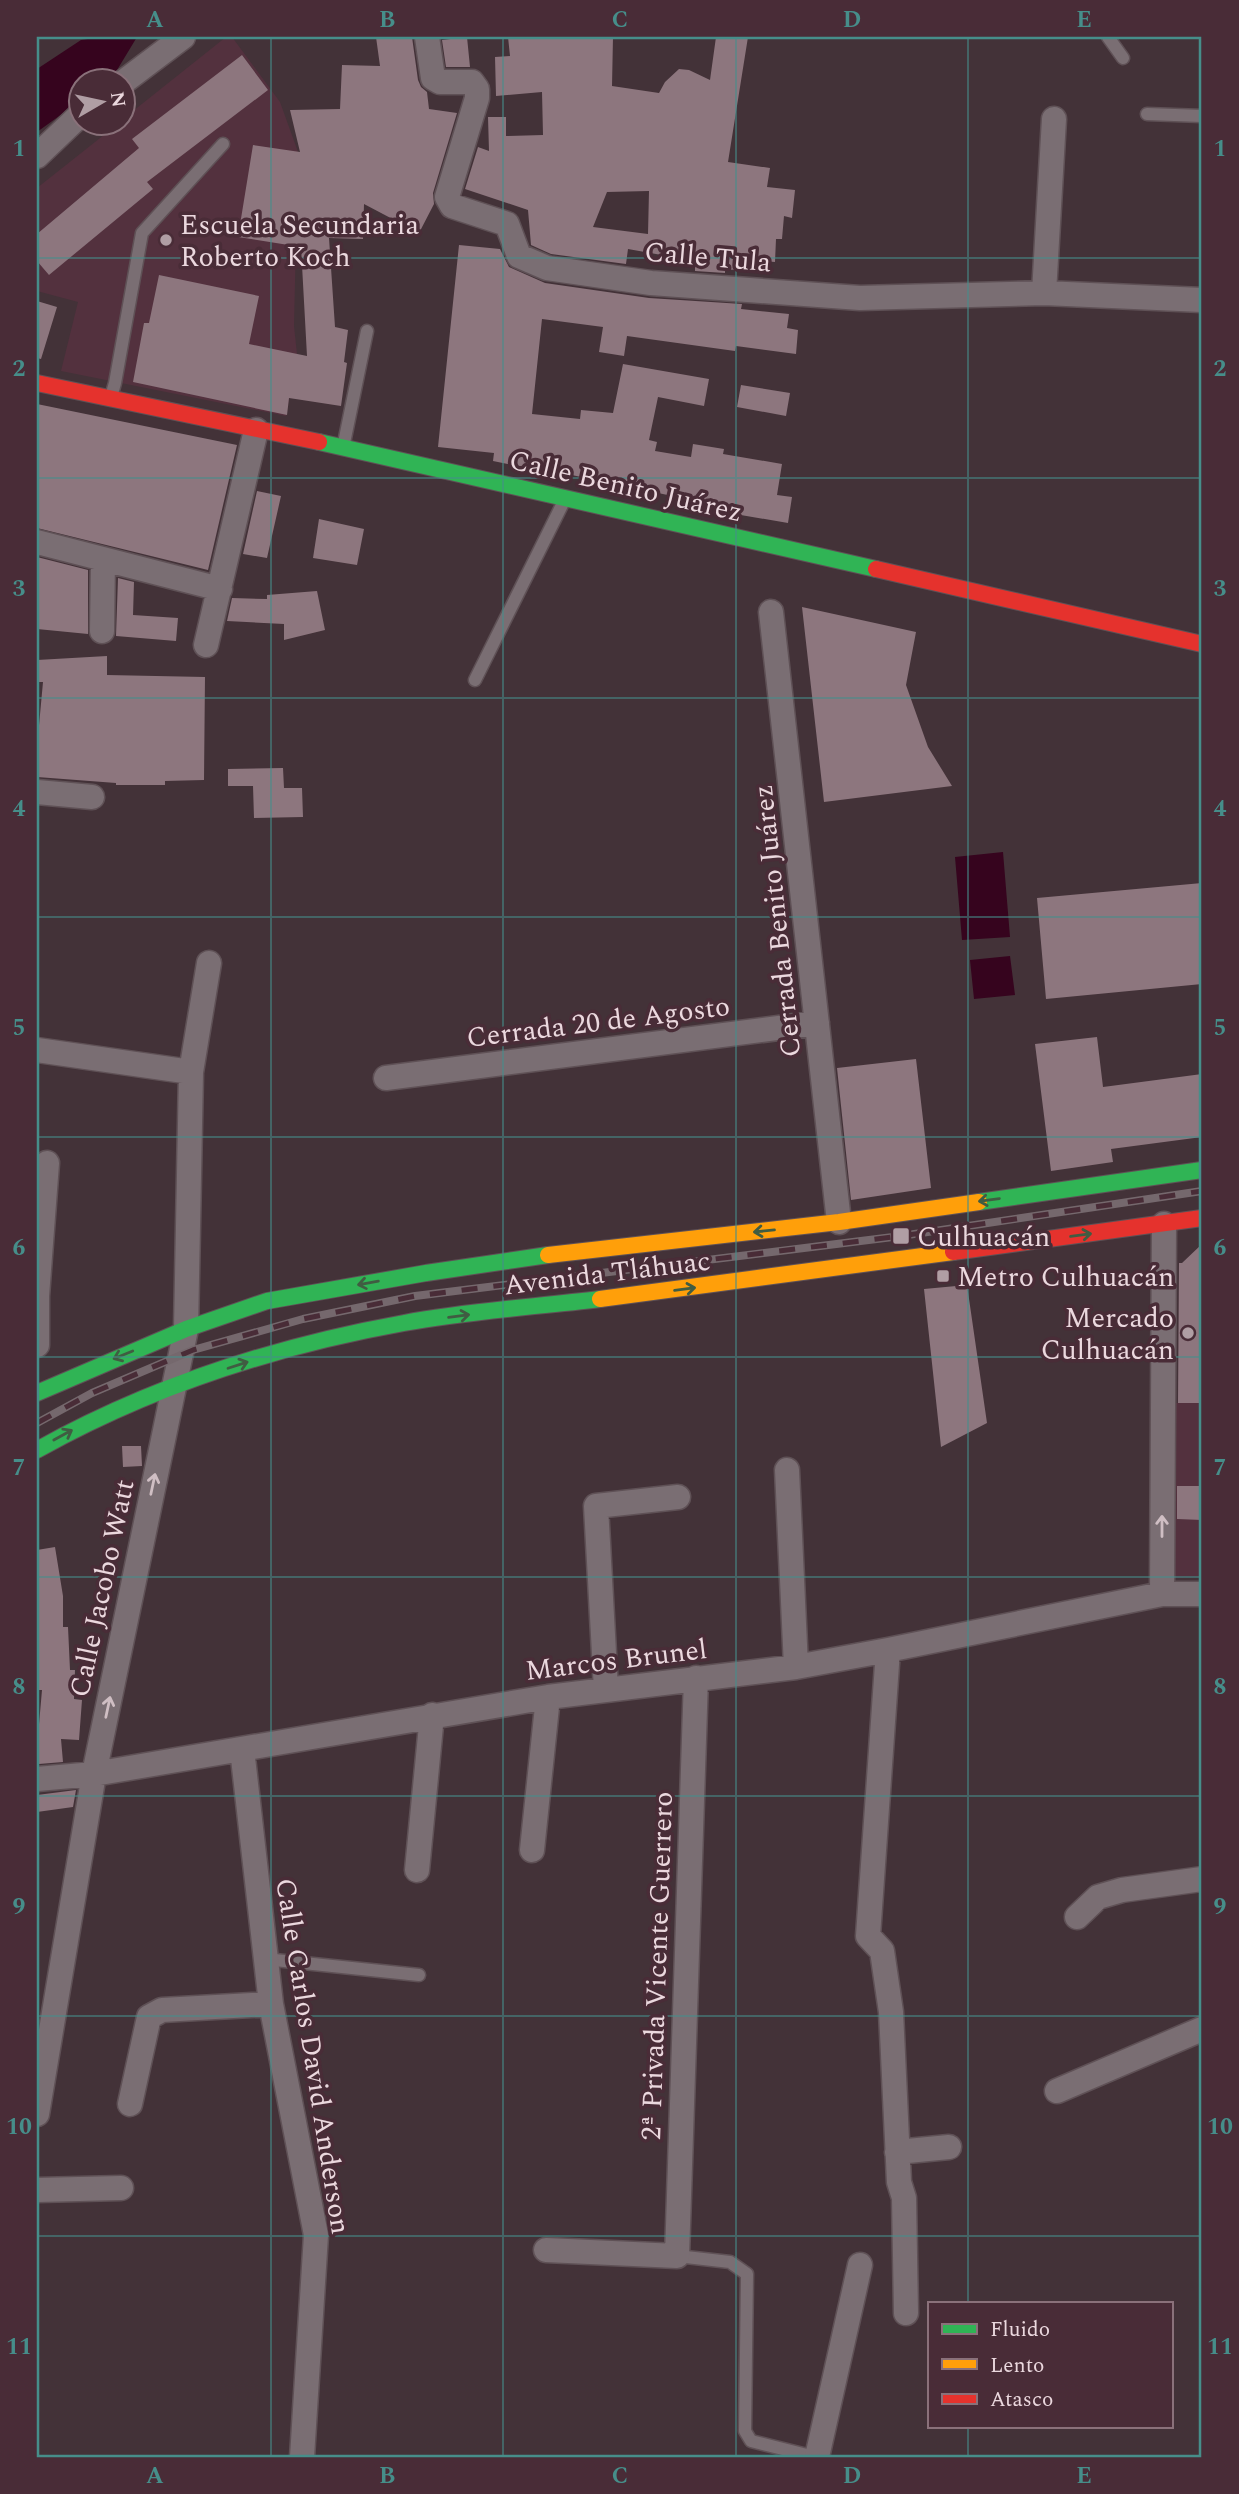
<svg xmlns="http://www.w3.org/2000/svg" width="1239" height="2494" font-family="Spectral,serif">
<rect width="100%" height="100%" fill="#433238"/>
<path fill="#53313e" d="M226 37H232L280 102 298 152 294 326 297 354 286 416 61 371 78 302 37 291V188L119 123 122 122 123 119Z
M1173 1403H1202V1577L1174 1578Z"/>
<path fill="#36041e" d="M102 37H137L111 80H80V101L37 132V69L81 40Z
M1003 852 1010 937 962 940 955 857Z
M1010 956 1015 995 974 999 970 960Z"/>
<path fill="#8d767e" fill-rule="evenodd" d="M376 37H412L418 80 421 87 427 92 429 109 457 113 433 193 434 204 419 233 364 204 363 239 329 238 335 327 348 330 344 362 347 363 341 406 289 398 287 415 133 382 144 323H149L159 275 259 296 249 344 307 356 301 247 238 237 253 145 300 152 290 110 340 109 342 65 380 66Z
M467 37 470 67H446L442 40Z
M508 37H613L612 86 659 93 665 82 679 69 689 70 710 80 716 37H748L728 162 770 168 767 187 795 190 792 218 784 216 782 239H776L775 262 748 260 749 269 725 270V273L695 271V261L628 249 626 264 551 254 531 245 528 210 465 189 478 147 489 151 488 117H506V136L543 135 542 92 496 96 495 57 510 56ZM649 191 648 234 593 227 607 192Z
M242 55 268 90 147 182 153 189 49 275 37 261V234L139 148 132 139Z
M459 245 500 249 509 267 545 283 649 298 742 304 741 309 789 314 787 328 798 330 796 354 736 346 735 351 627 336 624 356 599 352 603 327 542 319 532 414 580 419 581 410 613 413 623 364 709 379 704 406 658 397 649 440 657 442 655 451 691 457 693 444 724 449 723 454 782 464 777 495 792 497 788 523 729 513 730 508 562 473 563 471 523 467 493 461 494 453 438 447Z
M37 301 57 307 41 359 37 358Z
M741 385 790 393 786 416 737 407Z
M37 404 237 445 208 570 37 528Z
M257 491 281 496 267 558 243 554Z
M319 519 364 529 357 565 313 558Z
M37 557 88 570V634L37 629Z
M118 578 134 582 133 615 178 618 176 641 116 636Z
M317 591 325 630 284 640V624L227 621 232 598 267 599V595Z
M802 607 916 632 906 685 928 747 952 786 824 802Z
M107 656V675L205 677 204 780 165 781V785H116V783L37 777V747L43 682H37V660Z
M283 768 284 788H302L303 817 254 818 253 786H228V769Z
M1202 883V984L1046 999 1037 898Z
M1097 1037 1103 1087 1202 1074V1137L1111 1149 1113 1162 1051 1171 1035 1044Z
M916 1059 931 1188 851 1200 837 1068Z
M1202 1244V1403H1178L1179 1263H1182Z
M967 1285 987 1423 941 1447 924 1289Z
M122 1446H141L142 1466 123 1467Z
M1177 1486H1202V1520L1177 1519Z
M55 1547 63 1596V1627H68L70 1670H75L74 1699 82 1700 79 1740 61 1739 63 1762 39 1764 37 1747 42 1690H37V1550Z
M76 1790 73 1807 37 1812V1795Z"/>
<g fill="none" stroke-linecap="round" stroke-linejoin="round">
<g stroke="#5f5156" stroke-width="15">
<path id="lane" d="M1108 37 1123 58
M1147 114 1202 116
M111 397 115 383 142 233 223 144
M344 443 367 331
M475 680 565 499
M265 1959 419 1975
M677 2256 730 2262 747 2274 745 2431 751 2441 815 2457"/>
</g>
<g stroke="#5f5156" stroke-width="27">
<path id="street" d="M427 37 433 78 440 82H472L477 89V98L447 197 452 206 507 224 519 256 547 268 651 283 860 298 1044 293 1202 300
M122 83 183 37
M37 156 80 115
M1044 293 1054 119
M37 542 220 589
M771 612 839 1222
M102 631 103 559
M206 645 256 430
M37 792 92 797
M37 1050 191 1072
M386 1078 817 1023
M37 1345V1296L47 1163
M787 1470 796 1667
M1162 1594 1164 1224
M888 1650 868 1936 882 1951 891 2012 899 2182 904 2198 906 2313
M606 1690 596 1506 678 1497
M242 1749 271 2004 316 2235 302 2457
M37 1779 94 1774 548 1697 796 1667 888 1650 1162 1594H1202
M532 1850 548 1697
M417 1870 432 1715
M1077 1917 1098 1897 1122 1890 1202 1879
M1057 2091 1202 2029
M130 2104 149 2017 162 2010 271 2004
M37 2114 94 1774 186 1329 191 1072 209 963
M897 2152 949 2147
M37 2190 121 2188
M546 2250 677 2256 696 1678
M817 2457 860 2265"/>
</g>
<g stroke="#5f5156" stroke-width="18">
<path id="fast" d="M319 442 876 569
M979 1202 1202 1170
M37 1393 186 1329 267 1301 426 1273 548 1255
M37 1450C150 1387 276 1346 404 1323 468 1311 535 1307 600 1299"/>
</g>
<g stroke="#5f5156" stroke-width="18">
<path id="slow" d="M548 1255 839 1222 979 1202
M600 1299 953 1252"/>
</g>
<g stroke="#5f5156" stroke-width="18">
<path id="jam" d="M37 383 319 442
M876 569 1202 644
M953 1252 1202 1218"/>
</g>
<use href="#lane" stroke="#7a6e73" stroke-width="12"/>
<use href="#street" stroke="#7a6e73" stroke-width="24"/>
<use href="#fast" stroke="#30b455" stroke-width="16"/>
<use href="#slow" stroke="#ff9f0a" stroke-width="16"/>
<use href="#jam" stroke="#e5322d" stroke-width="16"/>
<g stroke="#75686d" stroke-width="8">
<path id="rail" d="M37 1423 92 1393 193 1350 303 1319 415 1296 901 1236 1202 1191"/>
</g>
<use href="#rail" stroke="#492c37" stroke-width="5" stroke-dasharray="16" stroke-linecap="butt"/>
</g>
<defs><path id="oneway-shaft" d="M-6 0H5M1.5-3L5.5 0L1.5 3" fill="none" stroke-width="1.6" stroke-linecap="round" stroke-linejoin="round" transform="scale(1.75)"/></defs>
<g stroke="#405c42">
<use href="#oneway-shaft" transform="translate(989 1200) rotate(172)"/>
<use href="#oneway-shaft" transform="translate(764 1231) rotate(174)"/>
<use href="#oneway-shaft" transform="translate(1081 1235) rotate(-8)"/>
<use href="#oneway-shaft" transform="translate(368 1283) rotate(170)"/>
<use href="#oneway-shaft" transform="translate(685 1289) rotate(-7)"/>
<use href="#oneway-shaft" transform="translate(459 1316) rotate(-7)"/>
<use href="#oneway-shaft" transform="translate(123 1355) rotate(158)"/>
<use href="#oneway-shaft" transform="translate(238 1365) rotate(-18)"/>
<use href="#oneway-shaft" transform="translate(63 1435) rotate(-29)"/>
</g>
<g stroke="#cfbec3">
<use href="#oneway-shaft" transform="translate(153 1484) rotate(-78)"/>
<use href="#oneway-shaft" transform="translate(1162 1526) rotate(-90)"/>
<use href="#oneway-shaft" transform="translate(108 1707) rotate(-78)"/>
</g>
<path fill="none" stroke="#468e8a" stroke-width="2" stroke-opacity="0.55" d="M271 37V2457M503 37V2457M736 37V2457M968 37V2303M37 258H1202M37 478H1202M37 698H1202M37 917H1202M37 1137H1202M37 1357H1202M37 1577H1202M37 1796H1202M37 2016H1202M37 2236H1202M968 2426V2457"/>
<g fill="#b09ea4" stroke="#492c37" stroke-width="2.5">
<circle cx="166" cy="240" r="7"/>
<rect x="892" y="1227" width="18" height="18" rx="3.5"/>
<rect x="936" y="1269" width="14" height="14" rx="3.5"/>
<circle cx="1188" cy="1333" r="7"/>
</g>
<g text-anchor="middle" stroke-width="7" stroke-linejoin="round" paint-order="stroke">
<g font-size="28" fill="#ebd8de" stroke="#492c37" text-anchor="start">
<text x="180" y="234">Escuela Secundaria<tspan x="180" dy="32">Roberto Koch</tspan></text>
<text x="917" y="1246">Culhuacán</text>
<text x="957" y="1286">Metro Culhuacán</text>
<text x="1174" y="1327" text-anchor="end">Mercado<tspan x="1174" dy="32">Culhuacán</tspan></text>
</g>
<g font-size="28" fill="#ebd8de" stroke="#492c37">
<text transform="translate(708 256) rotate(5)" y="10">Calle Tula</text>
<text transform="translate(626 485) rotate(13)" y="10">Calle Benito Juárez</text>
<text transform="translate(776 921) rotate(-96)" y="10">Cerrada Benito Juárez</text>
<text transform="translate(598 1021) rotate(-7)" y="10">Cerrada 20 de Agosto</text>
<text transform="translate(607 1272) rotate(-7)" y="10">Avenida Tláhuac</text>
<text transform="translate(101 1588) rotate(-78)" y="10">Calle Jacobo Watt</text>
<text transform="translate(616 1659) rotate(-7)" y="10">Marcos Brunel</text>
<text transform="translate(656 1966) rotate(-88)" y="10">2ª Privada Vicente Guerrero</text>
<text transform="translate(314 2056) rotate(81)" y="10">Calle Carlos David Anderson</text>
</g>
</g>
<rect width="1239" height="2494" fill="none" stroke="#492c37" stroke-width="77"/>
<rect x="928" y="2302" width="245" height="126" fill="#492c37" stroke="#8a717a" stroke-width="2"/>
<rect x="942" y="2324" width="35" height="10" fill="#30b455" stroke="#8a717a" stroke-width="2"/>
<text x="990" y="2336" font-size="21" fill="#ebd8de">Fluido</text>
<rect x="942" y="2359" width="35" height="10" fill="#ff9f0a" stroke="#8a717a" stroke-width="2"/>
<text x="990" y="2372" font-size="21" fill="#ebd8de">Lento</text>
<rect x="942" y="2394" width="35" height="10" fill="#e5322d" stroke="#8a717a" stroke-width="2"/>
<text x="990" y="2406" font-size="21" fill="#ebd8de">Atasco</text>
<g transform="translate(102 102) rotate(81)"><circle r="33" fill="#492c37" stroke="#8a717a" stroke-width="2"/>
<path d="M0-5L12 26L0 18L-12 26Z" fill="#b09ea4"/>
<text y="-10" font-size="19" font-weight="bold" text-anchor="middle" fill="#ebd8de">N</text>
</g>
<rect x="38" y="38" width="1162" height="2418" fill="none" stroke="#468e8a" stroke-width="2.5"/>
<g font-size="23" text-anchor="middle" font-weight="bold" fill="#468e8a">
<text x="155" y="27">A</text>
<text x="387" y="27">B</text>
<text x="620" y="27">C</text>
<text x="852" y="27">D</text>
<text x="1084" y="27">E</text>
<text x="19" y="156">1</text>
<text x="1220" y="156">1</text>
<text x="19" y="376">2</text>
<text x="1220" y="376">2</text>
<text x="19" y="596">3</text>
<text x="1220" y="596">3</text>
<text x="19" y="816">4</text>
<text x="1220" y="816">4</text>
<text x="19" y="1035">5</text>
<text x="1220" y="1035">5</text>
<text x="19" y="1255">6</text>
<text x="1220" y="1255">6</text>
<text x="19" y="1475">7</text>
<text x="1220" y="1475">7</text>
<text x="19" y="1694">8</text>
<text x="1220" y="1694">8</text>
<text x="19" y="1914">9</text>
<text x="1220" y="1914">9</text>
<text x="19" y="2134">10</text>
<text x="1220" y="2134">10</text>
<text x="19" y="2354">11</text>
<text x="1220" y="2354">11</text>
<text x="155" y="2483">A</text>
<text x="387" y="2483">B</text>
<text x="620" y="2483">C</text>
<text x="852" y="2483">D</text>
<text x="1084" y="2483">E</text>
</g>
</svg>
